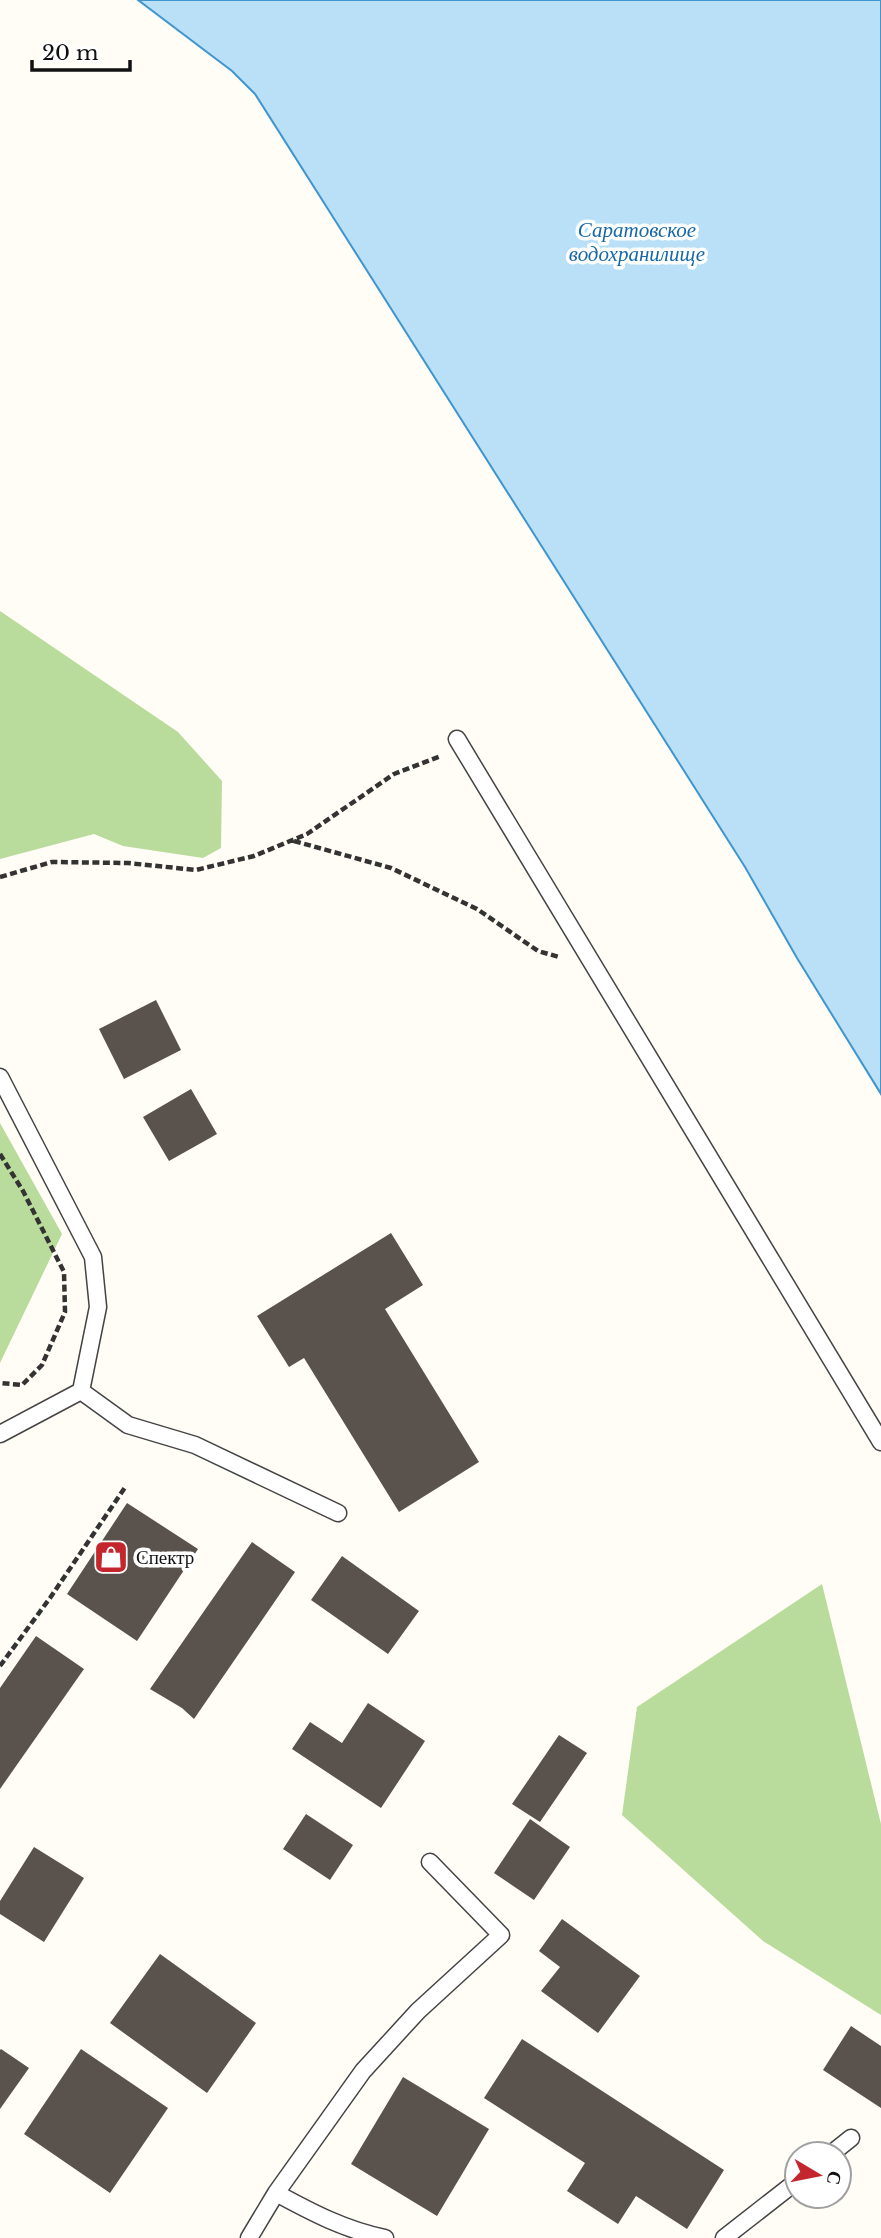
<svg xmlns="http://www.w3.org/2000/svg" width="881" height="2238" font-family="'Libre Baskerville',serif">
<rect width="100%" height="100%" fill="#fffdf5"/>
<path fill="#b9dc9c" d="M0 611 178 732 222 781 221 848 203 858 123 846 94 834 0 859Z
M0 1123 62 1234 0 1363Z
M822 1584 881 1824V2015L763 1941 622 1815 637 1707Z"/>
<path fill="#b9e0f7" stroke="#3f96cf" stroke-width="2" d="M138 0H881V1094L797 958 745 867 255 94 232 71Z"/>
<path fill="#5a524d" d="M156 1000 181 1050 124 1079 99 1029Z
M191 1089 217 1134 169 1161 143 1117Z
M391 1233 423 1285 385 1309 479 1462 399 1512 304 1358 289 1367 257 1316Z
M127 1503 198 1549 137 1641 67 1594Z
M252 1542 295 1572 194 1719 182 1708 150 1689Z
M342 1556 419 1611 388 1654 311 1600Z
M36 1636 84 1669 0 1789V1688Z
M368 1703 425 1741 381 1808 292 1749 310 1722 342 1743Z
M559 1735 587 1753 540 1822 512 1804Z
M306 1814 353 1845 330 1880 283 1849Z
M530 1819 570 1847 534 1900 494 1873Z
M34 1847 84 1878 44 1942 0 1914V1901Z
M562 1919 640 1976 598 2033 541 1991 560 1967 539 1951Z
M160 1954 256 2023 207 2093 110 2023Z
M851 2026 881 2046V2108L823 2070Z
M522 2039 724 2170 687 2229 636 2196 618 2224 567 2191 585 2163 484 2098Z
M1 2049 29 2068 0 2109V2050Z
M81 2049 168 2108 110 2193 24 2134Z
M403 2077 489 2129 437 2216 351 2164Z"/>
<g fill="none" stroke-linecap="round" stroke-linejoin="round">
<g stroke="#444" stroke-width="19">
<path id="service" d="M457 739 881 1442
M0 1077 93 1257 98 1307 81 1391
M0 1434 81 1391 128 1425 195 1445 338 1513
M831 2154 851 2138
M276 2193C311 2212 345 2230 385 2238
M249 2238 276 2193 363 2071 418 2011 501 1935 430 1862
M724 2238 797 2181"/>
</g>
<path stroke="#333" stroke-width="4.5" stroke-dasharray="7 3.5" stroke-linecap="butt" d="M294 841 391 868 477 909 538 951 559 957
M0 877 52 862 128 863 196 870 254 856 307 834 394 774 441 756
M0 1154 23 1191 64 1272 65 1312 42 1365 22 1385 0 1383
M0 1666 50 1598 126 1486"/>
<use href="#service" stroke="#fff" stroke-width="16"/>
</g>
<defs>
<g id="shop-square" transform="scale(1.75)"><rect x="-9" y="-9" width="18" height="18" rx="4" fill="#c4262e" stroke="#fff"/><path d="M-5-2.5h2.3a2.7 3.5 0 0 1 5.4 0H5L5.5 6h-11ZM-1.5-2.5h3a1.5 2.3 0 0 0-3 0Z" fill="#fff"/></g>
</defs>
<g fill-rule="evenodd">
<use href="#shop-square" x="111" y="1557"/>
</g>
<g text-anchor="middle" stroke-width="7" stroke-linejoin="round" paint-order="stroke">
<g font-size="19" fill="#111" stroke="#fff" text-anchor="start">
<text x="136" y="1564">Спектр</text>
</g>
<g font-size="21" font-style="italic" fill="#1768a6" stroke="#fff">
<text x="637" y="237">Саратовское<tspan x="637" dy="24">водохранилище</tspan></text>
</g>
</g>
<g transform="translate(818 2175) rotate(100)"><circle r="33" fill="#ffffff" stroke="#a0a0a0" stroke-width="2"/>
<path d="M0-5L12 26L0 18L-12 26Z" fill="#c4262e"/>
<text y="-10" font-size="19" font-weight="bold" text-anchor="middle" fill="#111111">С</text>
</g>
<path d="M32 60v10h98v-10" fill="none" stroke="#111111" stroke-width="3.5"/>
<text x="42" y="60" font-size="21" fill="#111111" stroke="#ffffff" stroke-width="5" paint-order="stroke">20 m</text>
</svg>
